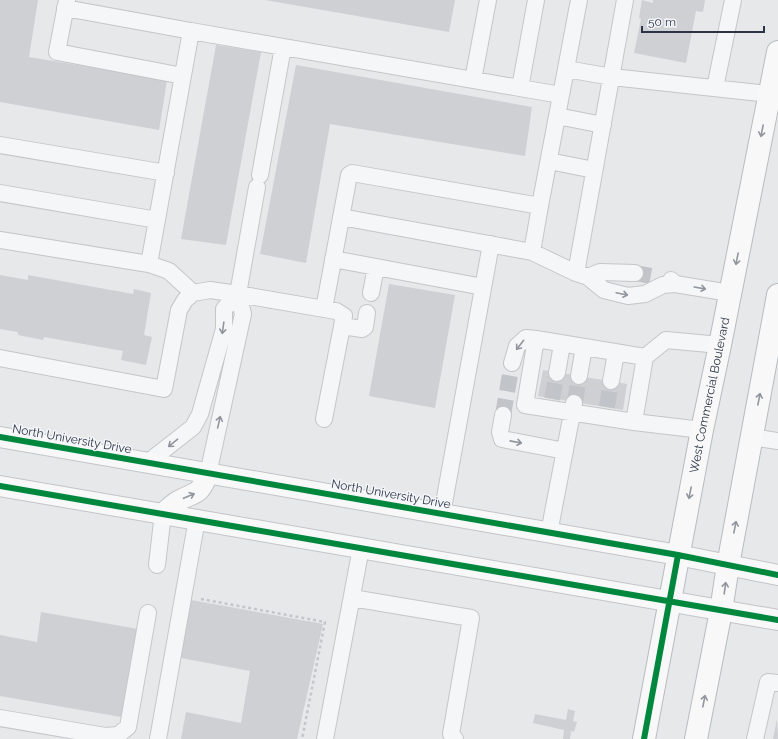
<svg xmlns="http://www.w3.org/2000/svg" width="778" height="739" font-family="Raleway,sans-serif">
<rect width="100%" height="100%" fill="#e6e8ea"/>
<path fill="#ced0d3" d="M0 0H38L29 57 167 80 159 130 0 102Z
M265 0H455L449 32Z
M642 0 653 3V0H705L703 12 696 11 686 63 634 53 641 19 639 18Z
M216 45 261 52 226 245 181 239Z
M296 65 532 107 525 156 330 124 306 263 260 254Z
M0 275 28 280V275L133 294 134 289 151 293 144 335 152 337 146 365 121 360 123 351 44 337 43 340 18 335V332L0 329Z
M389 284 455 295 435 408 369 396Z
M543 370 627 384 623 410 538 396Z
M191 600 323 624 297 739H181L186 712 241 723 250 671 181 658Z
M41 612 138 629 121 717 0 696V635L37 642Z
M568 709 575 711 573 721 577 722 574 732 571 731 570 739H563L564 730 533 723 535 714 566 720Z
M777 719 778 739H773Z"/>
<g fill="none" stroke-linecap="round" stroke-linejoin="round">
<path stroke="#c1c4c9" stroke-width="16" stroke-dasharray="16 8" stroke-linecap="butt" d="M635 273 651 276
M552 399 557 373
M575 402 579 376
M607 407 611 381
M503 415 512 363"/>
<g stroke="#c4c6c8" stroke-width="18">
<path id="minor" d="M67 0 57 52 183 76
M65 8 191 31
M566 69 612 77 778 95
M473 80 488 0
M520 88 561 95
M715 88 733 0
M557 116 603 125
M0 145 166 173
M549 161 594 170
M260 175 283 47
M0 193 157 220
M341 217 532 252 576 273 588 277 604 290 628 296 645 294 663 285 675 284
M0 240 149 264
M532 252 540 206
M333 259 483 287
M576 273 625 0
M588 277 600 272 635 273
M671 280 675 284 730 293
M193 293 169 271 149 264 191 31 520 88 536 0
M371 293 376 267
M324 309 349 175 352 173 540 206 579 0
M342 326 362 329 365 327 367 313
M0 358 164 389 179 310 185 300 193 293 210 290 238 294 336 311 344 316 324 419
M512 363 517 346 526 338 536 339
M557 373 562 344
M579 376 584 347
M611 381 616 353
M503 415 500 432 502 439 565 451
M634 422 525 405 536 339 645 357
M702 430 634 422 645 357 666 340 720 345
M752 437 778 441
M147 463 193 427 200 414 224 329V309L238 294
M208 474 243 314 238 294 257 187
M442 514 491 244
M549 533 574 403
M157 565 163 513
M352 598 471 618 451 734 455 739
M0 718 105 736 118 735 128 727 148 613
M158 739 197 519
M325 739 361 548
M755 739 768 682 778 683"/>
</g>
<g stroke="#c2c5c8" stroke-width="22">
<path id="major" d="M0 437 678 555 778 575
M0 486 778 620
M163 513C168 509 173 504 178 501 197 491 199 496 208 474"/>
</g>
<g stroke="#b8bbbf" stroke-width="24">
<g id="highway">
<path id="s1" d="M644 739 702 430 720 345 778 52"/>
<path d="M696 739 721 611 728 565 778 295"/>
</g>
</g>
<path stroke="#c5c6ca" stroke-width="2.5" stroke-dasharray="3 3" stroke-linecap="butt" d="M201 599 325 622 302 739"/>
<use href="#minor" stroke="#f5f6f7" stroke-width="16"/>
<use href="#major" stroke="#f8f8f8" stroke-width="20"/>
<use href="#highway" stroke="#f8f8f8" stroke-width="22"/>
<g stroke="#f4f6f9" stroke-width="8">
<path id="cycleway" d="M0 437 678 555 778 575
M0 486 778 620
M644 739 678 555"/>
</g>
<use href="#cycleway" stroke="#00873e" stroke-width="6"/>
</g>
<defs><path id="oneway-shaft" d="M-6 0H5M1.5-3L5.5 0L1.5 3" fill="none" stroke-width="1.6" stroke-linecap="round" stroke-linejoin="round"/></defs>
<g stroke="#92969e">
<use href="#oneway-shaft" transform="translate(762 131) rotate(101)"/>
<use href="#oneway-shaft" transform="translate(737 259) rotate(101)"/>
<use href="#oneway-shaft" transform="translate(759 399) rotate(-79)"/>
<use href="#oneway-shaft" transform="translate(690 493) rotate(101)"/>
<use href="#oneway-shaft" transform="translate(189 496) rotate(-23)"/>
<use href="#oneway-shaft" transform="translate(735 527) rotate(-79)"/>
<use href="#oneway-shaft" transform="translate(725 588) rotate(-82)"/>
<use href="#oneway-shaft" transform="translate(704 701) rotate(-79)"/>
</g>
<g stroke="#90959e">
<use href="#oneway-shaft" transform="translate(700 288) rotate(10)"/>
<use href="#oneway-shaft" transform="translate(622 294) rotate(12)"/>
<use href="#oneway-shaft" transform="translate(223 328) rotate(98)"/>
<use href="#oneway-shaft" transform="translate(520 345) rotate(128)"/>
<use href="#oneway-shaft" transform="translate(219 422) rotate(-77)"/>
<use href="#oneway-shaft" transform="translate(516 442) rotate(11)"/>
<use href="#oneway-shaft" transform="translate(173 443) rotate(141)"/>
</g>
<g text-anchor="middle" stroke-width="3" stroke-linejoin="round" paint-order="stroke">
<g font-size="12" fill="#2b3445" stroke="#f4f6f9">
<text dy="4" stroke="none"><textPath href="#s1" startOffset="350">West Commercial Boulevard</textPath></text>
<text transform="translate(72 439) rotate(10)" y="4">North University Drive</text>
<text transform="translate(391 494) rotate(10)" y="4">North University Drive</text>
</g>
</g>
<path d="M642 26v6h122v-6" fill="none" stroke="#2b3445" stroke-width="2"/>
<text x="648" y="26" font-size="12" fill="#2b3445" stroke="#f4f6f9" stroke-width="3" paint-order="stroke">50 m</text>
</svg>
